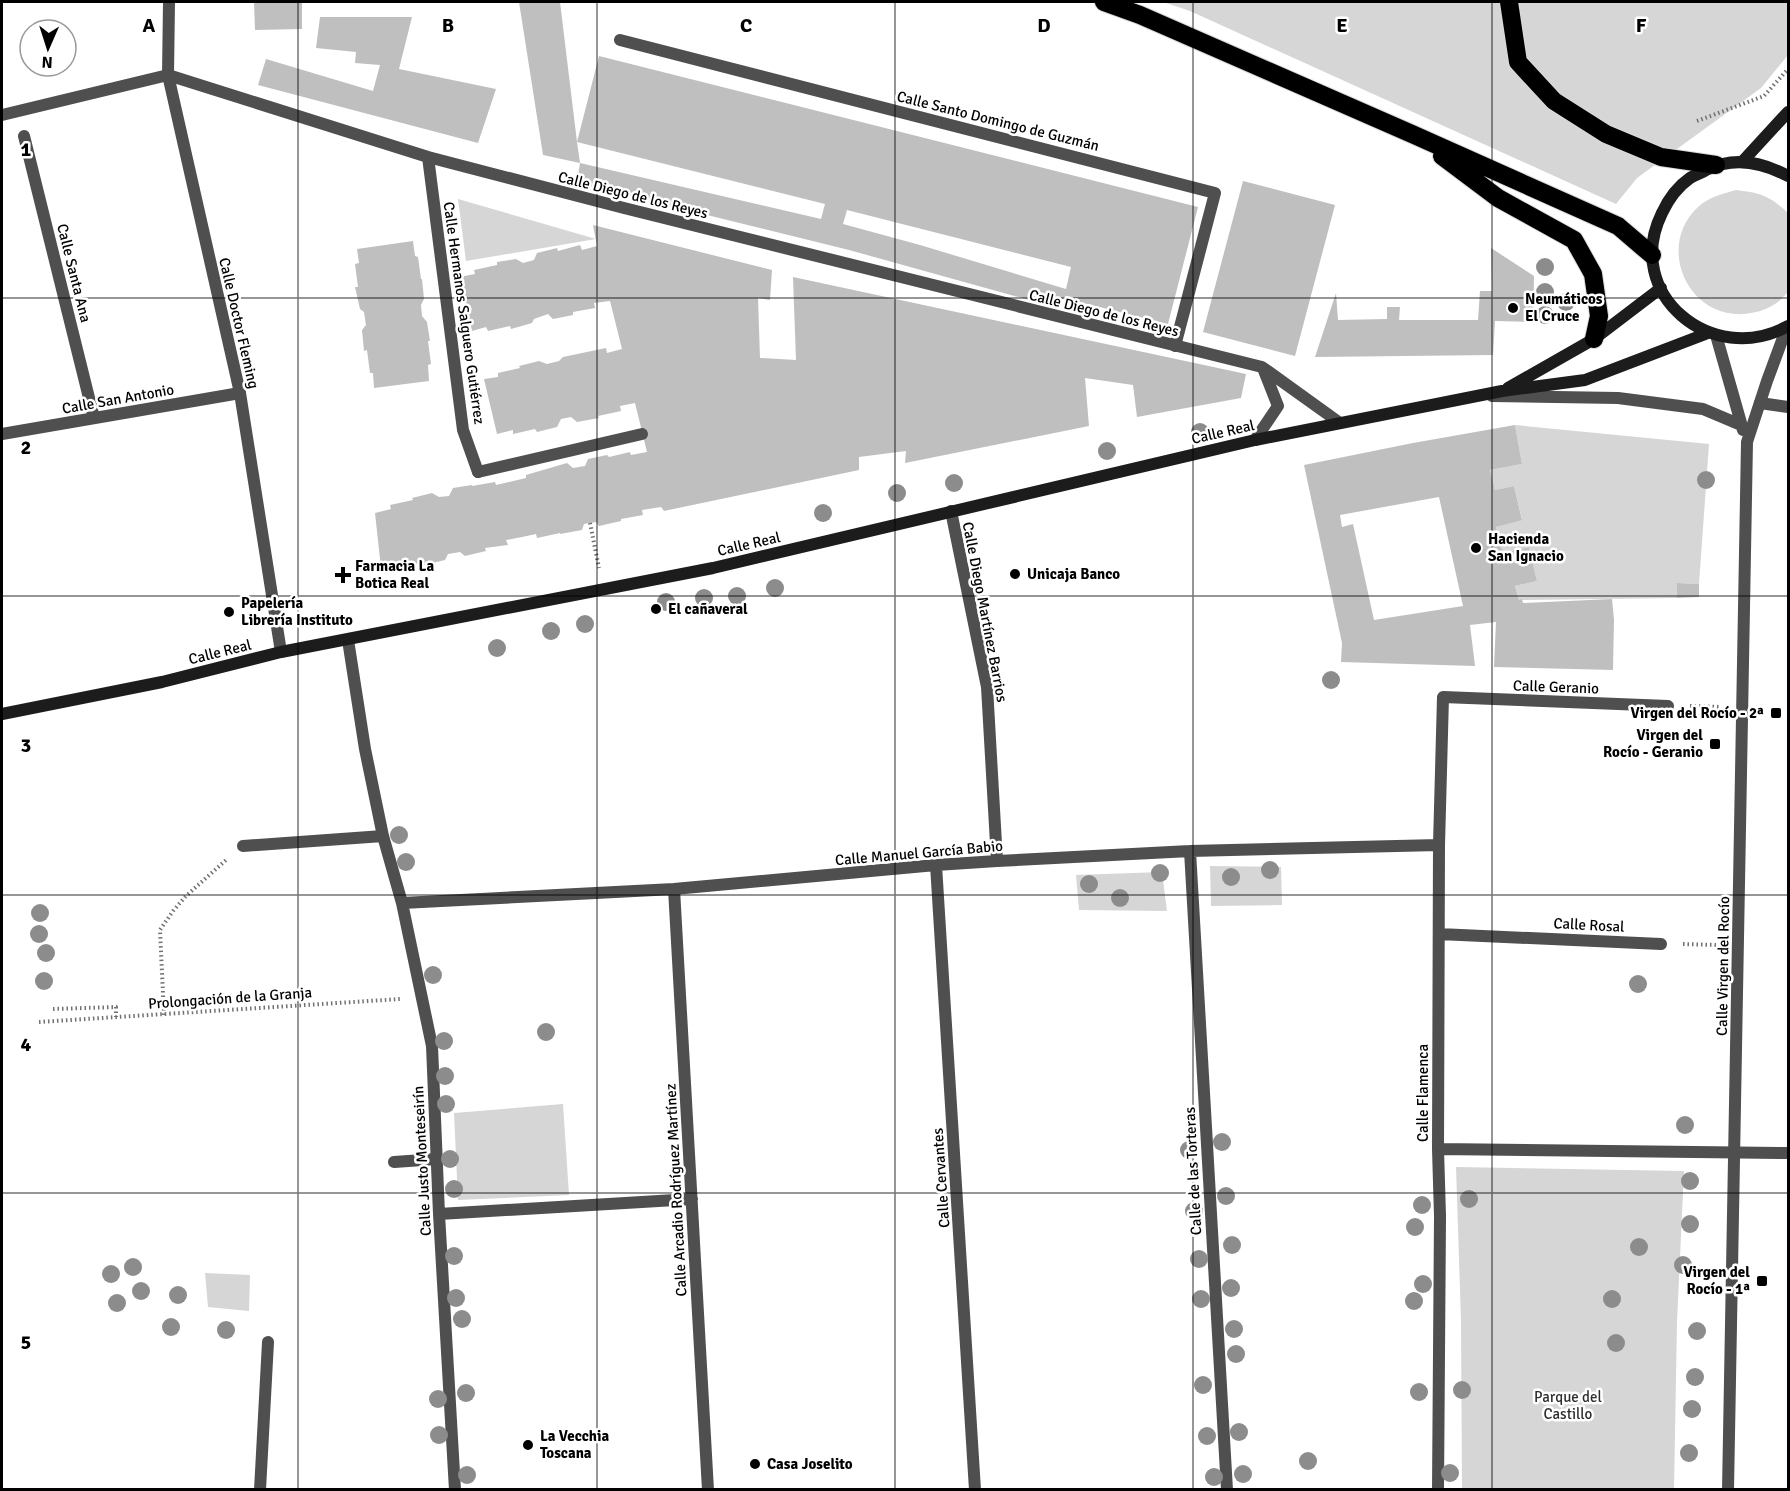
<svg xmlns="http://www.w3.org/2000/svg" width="1790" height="1491" font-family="Signika,sans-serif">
<rect width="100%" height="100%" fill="#fff"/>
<path fill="#d6d6d6" d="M1163 2H1788V55L1761 88 1637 178 1616 204 1190 11Z
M1736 190C1761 193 1770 196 1788 213V292C1784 296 1780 301 1775 304 1766 310 1755 313 1744 314 1687 318 1656 246 1698 207 1709 197 1722 194 1736 190Z
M458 199 596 239 466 261Z
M1515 425 1709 444 1699 584 1677 583V598L1519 600 1515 586 1537 581 1529 547 1503 553 1496 527 1522 519 1514 486 1495 490 1490 470 1522 464Z
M1210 866 1281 867 1282 905 1211 906Z
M1162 872 1167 911 1079 910 1076 875Z
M563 1104 569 1195 458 1200 454 1113Z
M1456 1167 1684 1171 1677 1322 1674 1489H1462L1461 1321Z
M205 1273 250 1275 249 1311 208 1307Z"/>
<path fill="#bfbfbf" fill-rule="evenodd" d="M254 2H302V29L255 30Z
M519 2H560L577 142 599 56 1198 207 1168 324 1063 298 1058 308 849 250 577 183 580 163 543 155ZM577 142 825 204 821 219 580 163ZM847 210 1071 267 1066 289 920 245 843 224Z
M320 17H412L399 69 496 89 478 143 258 85 266 59 373 91 380 65 355 63 356 52 316 48Z
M1243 181 1335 205 1295 356 1203 332Z
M593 225 772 270 770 300 758 298 760 358 796 360 793 277 1246 374 1241 398 1137 417 1133 385 1085 378 1089 426 905 463 906 451 859 457V470L664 511 661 507 642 510 643 515 621 519V521L599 526 596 522 584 524 582 530 560 534V533L537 538 536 534 522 537 506 540 508 545 485 548 486 551 465 556 460 552 448 554 445 560 424 565 423 563 401 567 400 564 381 568 375 513 391 509 390 505 413 500 412 498 432 493 439 497 449 496 453 488 472 485V486L495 482 496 485 526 478V475L567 463 573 468 585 466 588 459 607 455 609 457 630 452 631 455 647 452 635 403 620 406 621 411 598 416 599 418 577 422 571 417 561 419 557 427 537 432 535 429 513 434V430L497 434 484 379 498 377V373L520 368 519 366 539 361 547 364 559 361 563 357 606 348 607 353 622 349 610 301 594 303 595 308 573 312V315L553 319 548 314 534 319 532 323 511 329 510 326 488 331 486 327 472 331 459 277 475 274 474 270 497 265V262L516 259 523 263 534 260 537 253 557 248 558 251 580 245 582 250 597 246Z
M413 241 415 256 418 257 421 279H422L424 299 421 305 422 316 427 322 430 341H428L431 364 428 365 429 381 374 388 373 373H370L367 350 364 351 362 330 366 325 364 312 360 309 355 287H358L355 264 359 263 357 249Z
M1491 248 1534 276 1533 322 1495 321 1493 355 1315 357 1336 293 1338 320 1387 319V307H1400L1399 320H1478L1480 291H1492Z
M1515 425 1522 464 1490 470 1495 490 1514 486 1522 520 1496 527 1503 553 1529 547 1537 581 1515 586 1519 600 1522 599 1523 603 1612 599 1614 620 1613 670 1494 667 1496 622 1470 625 1475 666 1341 662 1342 643 1304 465 1413 443ZM1439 497 1463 606 1374 620 1353 524 1342 527 1340 515Z
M1677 583 1699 584V597L1677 598Z"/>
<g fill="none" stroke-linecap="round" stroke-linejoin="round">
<g stroke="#dbdbdb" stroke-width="20">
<path id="motorway" d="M1104 2 1140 15 1412 134 1618 226 1652 255
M1509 2 1518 62 1554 101 1606 134 1661 157 1716 165
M1442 156 1498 198 1574 240 1593 274 1599 316 1594 339"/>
</g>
<path stroke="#717171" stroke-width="4" stroke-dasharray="1.5 3" stroke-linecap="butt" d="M1697 121 1764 96 1788 69
M590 523 599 568
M1690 706 1721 707
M1683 944 1717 945
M53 1009 116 1007V1017
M164 1015 160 930 173 911 185 897 226 860
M39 1022 400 999"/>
<path stroke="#4f4f4f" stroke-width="12" d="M620 40 1215 193 1175 346"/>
<path stroke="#4f4f4f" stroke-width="12" d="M24 136 94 418
M2 434 240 393
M478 472 642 434
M394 1162 437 1159"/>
<path stroke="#4f4f4f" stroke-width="12" d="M169 2 168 75 240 393 281 652
M2 115 168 75 428 157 624 208 1262 367 1340 423
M428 157 463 430 478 472
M1760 403 1788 407
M1255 440 1278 406 1263 368
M951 511 987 687 997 861
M348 640 365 749 383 836 402 903 432 1046 439 1214 455 1490
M243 846 383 836
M1190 851 1227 1490
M936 865 975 1490
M674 889 708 1490
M402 903 674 889 936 865 997 861 1190 851 1439 845
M1439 934 1661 944
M1438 1149 1788 1153
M439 1214 692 1199
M260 1490 268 1342
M1438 1490 1440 1216 1438 1149 1439 845 1443 697 1668 706"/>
<path stroke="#4f4f4f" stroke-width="12" d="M1716 335 1743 430
M1492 396 1618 398 1703 409 1741 425
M1728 1490 1747 442 1767 381 1787 327"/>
<path stroke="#1c1c1c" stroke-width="12" d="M1742 162 1788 112
M1788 176C1762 162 1734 156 1706 170 1701 173 1695 175 1690 178 1677 187 1668 200 1662 213 1622 294 1712 368 1788 326
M1508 388 1594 339 1661 288
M2 714 162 682 281 652 713 568 1255 440 1502 391 1585 380 1708 333"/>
<use href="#motorway" stroke="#000" stroke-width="18"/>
</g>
<g fill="#8c8c8c">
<circle cx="1545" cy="267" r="9"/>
<circle cx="1545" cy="292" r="9"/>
<circle cx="1566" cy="302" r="9"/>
<circle cx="1545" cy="315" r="9"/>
<circle cx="1200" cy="432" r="9"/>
<circle cx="1107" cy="451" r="9"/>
<circle cx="1706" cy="480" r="9"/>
<circle cx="954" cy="483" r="9"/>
<circle cx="897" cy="493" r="9"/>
<circle cx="823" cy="513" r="9"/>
<circle cx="775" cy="588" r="9"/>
<circle cx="737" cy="596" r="9"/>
<circle cx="704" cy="598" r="9"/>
<circle cx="666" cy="602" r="9"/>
<circle cx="585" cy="624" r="9"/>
<circle cx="551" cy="631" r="9"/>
<circle cx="497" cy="648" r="9"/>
<circle cx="1331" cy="680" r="9"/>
<circle cx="399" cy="835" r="9"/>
<circle cx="406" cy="862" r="9"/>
<circle cx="1270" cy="870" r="9"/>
<circle cx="1160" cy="873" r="9"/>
<circle cx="1231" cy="877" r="9"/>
<circle cx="1089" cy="884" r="9"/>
<circle cx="1120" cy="898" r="9"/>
<circle cx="40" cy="913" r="9"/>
<circle cx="39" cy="934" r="9"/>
<circle cx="46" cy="953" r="9"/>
<circle cx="433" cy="975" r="9"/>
<circle cx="44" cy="981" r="9"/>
<circle cx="1638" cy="984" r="9"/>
<circle cx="546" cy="1032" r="9"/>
<circle cx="444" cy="1041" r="9"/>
<circle cx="445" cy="1076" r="9"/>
<circle cx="446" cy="1104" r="9"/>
<circle cx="1685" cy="1125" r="9"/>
<circle cx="1222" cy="1142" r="9"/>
<circle cx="1189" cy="1150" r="9"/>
<circle cx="450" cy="1159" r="9"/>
<circle cx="1690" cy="1181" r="9"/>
<circle cx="454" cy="1189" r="9"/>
<circle cx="1226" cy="1196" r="9"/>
<circle cx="1469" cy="1199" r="9"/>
<circle cx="1422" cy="1205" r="9"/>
<circle cx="1194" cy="1211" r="9"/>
<circle cx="1690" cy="1224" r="9"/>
<circle cx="1415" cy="1227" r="9"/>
<circle cx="1232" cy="1245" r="9"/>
<circle cx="1639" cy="1247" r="9"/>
<circle cx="454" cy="1256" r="9"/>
<circle cx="1199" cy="1259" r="9"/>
<circle cx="1683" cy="1265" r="9"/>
<circle cx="133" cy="1267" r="9"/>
<circle cx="111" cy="1274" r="9"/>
<circle cx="1423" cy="1284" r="9"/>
<circle cx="1231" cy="1288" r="9"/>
<circle cx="141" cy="1291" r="9"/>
<circle cx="178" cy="1295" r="9"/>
<circle cx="456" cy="1298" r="9"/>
<circle cx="1201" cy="1299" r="9"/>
<circle cx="1612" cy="1299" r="9"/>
<circle cx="1414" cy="1301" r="9"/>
<circle cx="117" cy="1303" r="9"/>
<circle cx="462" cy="1319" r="9"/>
<circle cx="171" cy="1327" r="9"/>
<circle cx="1234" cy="1329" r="9"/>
<circle cx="226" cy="1330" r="9"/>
<circle cx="1697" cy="1331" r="9"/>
<circle cx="1616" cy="1343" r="9"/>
<circle cx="1236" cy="1354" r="9"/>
<circle cx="1695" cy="1377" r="9"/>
<circle cx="1203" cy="1385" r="9"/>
<circle cx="1462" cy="1390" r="9"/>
<circle cx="1419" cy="1392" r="9"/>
<circle cx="466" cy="1393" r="9"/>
<circle cx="438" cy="1399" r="9"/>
<circle cx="1692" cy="1409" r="9"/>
<circle cx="1239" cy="1432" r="9"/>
<circle cx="439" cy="1435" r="9"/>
<circle cx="1207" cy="1436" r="9"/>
<circle cx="1689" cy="1453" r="9"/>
<circle cx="1308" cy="1461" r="9"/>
<circle cx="1450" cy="1473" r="9"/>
<circle cx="1243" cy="1474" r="9"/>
<circle cx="467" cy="1475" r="9"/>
<circle cx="1214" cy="1477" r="9"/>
</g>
<path fill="none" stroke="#000" stroke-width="1.5" stroke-opacity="0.55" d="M298 2V1490M597 2V1490M895 2V1490M1193 2V1490M1492 2V1490M2 298H1788M2 596H1788M2 895H1788M2 1193H1788"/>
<g fill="#000" stroke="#fff" stroke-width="2">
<circle cx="1513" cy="308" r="6"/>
<circle cx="1476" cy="548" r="6"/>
<circle cx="1015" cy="574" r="6"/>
<path d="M340 566h6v6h6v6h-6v6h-6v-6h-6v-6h6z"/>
<circle cx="656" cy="609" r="6"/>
<circle cx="229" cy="612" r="6"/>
<rect x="1770" y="707" width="12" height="12" rx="3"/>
<rect x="1709" y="738" width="12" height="12" rx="3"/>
<rect x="1756" y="1275" width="12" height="12" rx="3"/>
<circle cx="528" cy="1445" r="6"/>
<circle cx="755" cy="1464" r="6"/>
</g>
<g text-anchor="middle" stroke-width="5" stroke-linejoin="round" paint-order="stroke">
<g font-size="15" fill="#000" stroke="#fff">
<text transform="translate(998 121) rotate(14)" y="5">Calle Santo Domingo de Guzmán</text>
<text transform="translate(633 195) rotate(14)" y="5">Calle Diego de los Reyes</text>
<text transform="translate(74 273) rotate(76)" y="5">Calle Santa Ana</text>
<text transform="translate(464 313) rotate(82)" y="5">Calle Hermanos Salguero Gutiérrez</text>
<text transform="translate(1104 313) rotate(14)" y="5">Calle Diego de los Reyes</text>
<text transform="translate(239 323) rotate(77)" y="5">Calle Doctor Fleming</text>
<text transform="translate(118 399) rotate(-10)" y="5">Calle San Antonio</text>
<text transform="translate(1223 432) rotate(-13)" y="5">Calle Real</text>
<text transform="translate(749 544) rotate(-13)" y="5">Calle Real</text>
<text transform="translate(985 612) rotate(79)" y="5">Calle Diego Martínez Barrios</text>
<text transform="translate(220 652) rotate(-14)" y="5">Calle Real</text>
<text transform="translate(1556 687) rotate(2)" y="5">Calle Geranio</text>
<text transform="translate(919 853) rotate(-5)" y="5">Calle Manuel García Babio</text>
<text transform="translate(1589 925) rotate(3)" y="5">Calle Rosal</text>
<text transform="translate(1723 966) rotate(-89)" y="5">Calle Virgen del Rocío</text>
<text transform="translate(230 998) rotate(-4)" y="5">Prolongación de la Granja</text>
<text transform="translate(1423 1093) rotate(-90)" y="5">Calle Flamenca</text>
<text transform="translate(422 1161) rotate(-93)" y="5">Calle Justo Monteseirín</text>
<text transform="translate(1193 1171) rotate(-93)" y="5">Calle de las Torteras</text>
<text transform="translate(941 1178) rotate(-94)" y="5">Calle Cervantes</text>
<text transform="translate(676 1190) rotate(-93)" y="5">Calle Arcadio Rodríguez Martínez</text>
</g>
<g font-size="15" font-weight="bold" fill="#000" stroke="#fff" text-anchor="start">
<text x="1525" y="304">Neumáticos<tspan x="1525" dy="17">El Cruce</tspan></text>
<text x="1488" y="544">Hacienda<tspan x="1488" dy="17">San Ignacio</tspan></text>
<text x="355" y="571">Farmacia La<tspan x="355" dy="17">Botica Real</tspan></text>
<text x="1027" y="579">Unicaja Banco</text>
<text x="241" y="608">Papelería<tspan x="241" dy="17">Librería Instituto</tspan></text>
<text x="668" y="614">El cañaveral</text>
<text x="1764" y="718" text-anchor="end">Virgen del Rocío - 2ª</text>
<text x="1703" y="740" text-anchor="end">Virgen del<tspan x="1703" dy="17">Rocío - Geranio</tspan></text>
<text x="1750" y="1277" text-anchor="end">Virgen del<tspan x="1750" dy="17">Rocío - 1ª</tspan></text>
<text x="540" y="1441">La Vecchia<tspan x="540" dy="17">Toscana</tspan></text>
<text x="767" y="1469">Casa Joselito</text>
</g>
<g font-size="15" fill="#2d2d2d" stroke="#fff">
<text x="1568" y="1402">Parque del<tspan x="1568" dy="17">Castillo</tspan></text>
</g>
</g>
<g font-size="20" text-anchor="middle" font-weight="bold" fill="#000" stroke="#fff" stroke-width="5" stroke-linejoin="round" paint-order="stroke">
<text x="149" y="32">A</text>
<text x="448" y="32">B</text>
<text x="746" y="32">C</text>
<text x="1044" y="32">D</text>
<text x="1342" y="32">E</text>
<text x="1641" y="32">F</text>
<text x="26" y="156">1</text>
<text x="26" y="454">2</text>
<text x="26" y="752">3</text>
<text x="26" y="1051">4</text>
<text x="26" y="1349">5</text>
</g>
<rect width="1790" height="1491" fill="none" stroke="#000000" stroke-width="6"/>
<g transform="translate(48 48) rotate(183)"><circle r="28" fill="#ffffff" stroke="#999999" stroke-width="1.5"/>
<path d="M0-4.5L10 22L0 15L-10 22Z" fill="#000000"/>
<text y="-9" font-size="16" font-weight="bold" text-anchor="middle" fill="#000000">N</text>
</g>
</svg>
